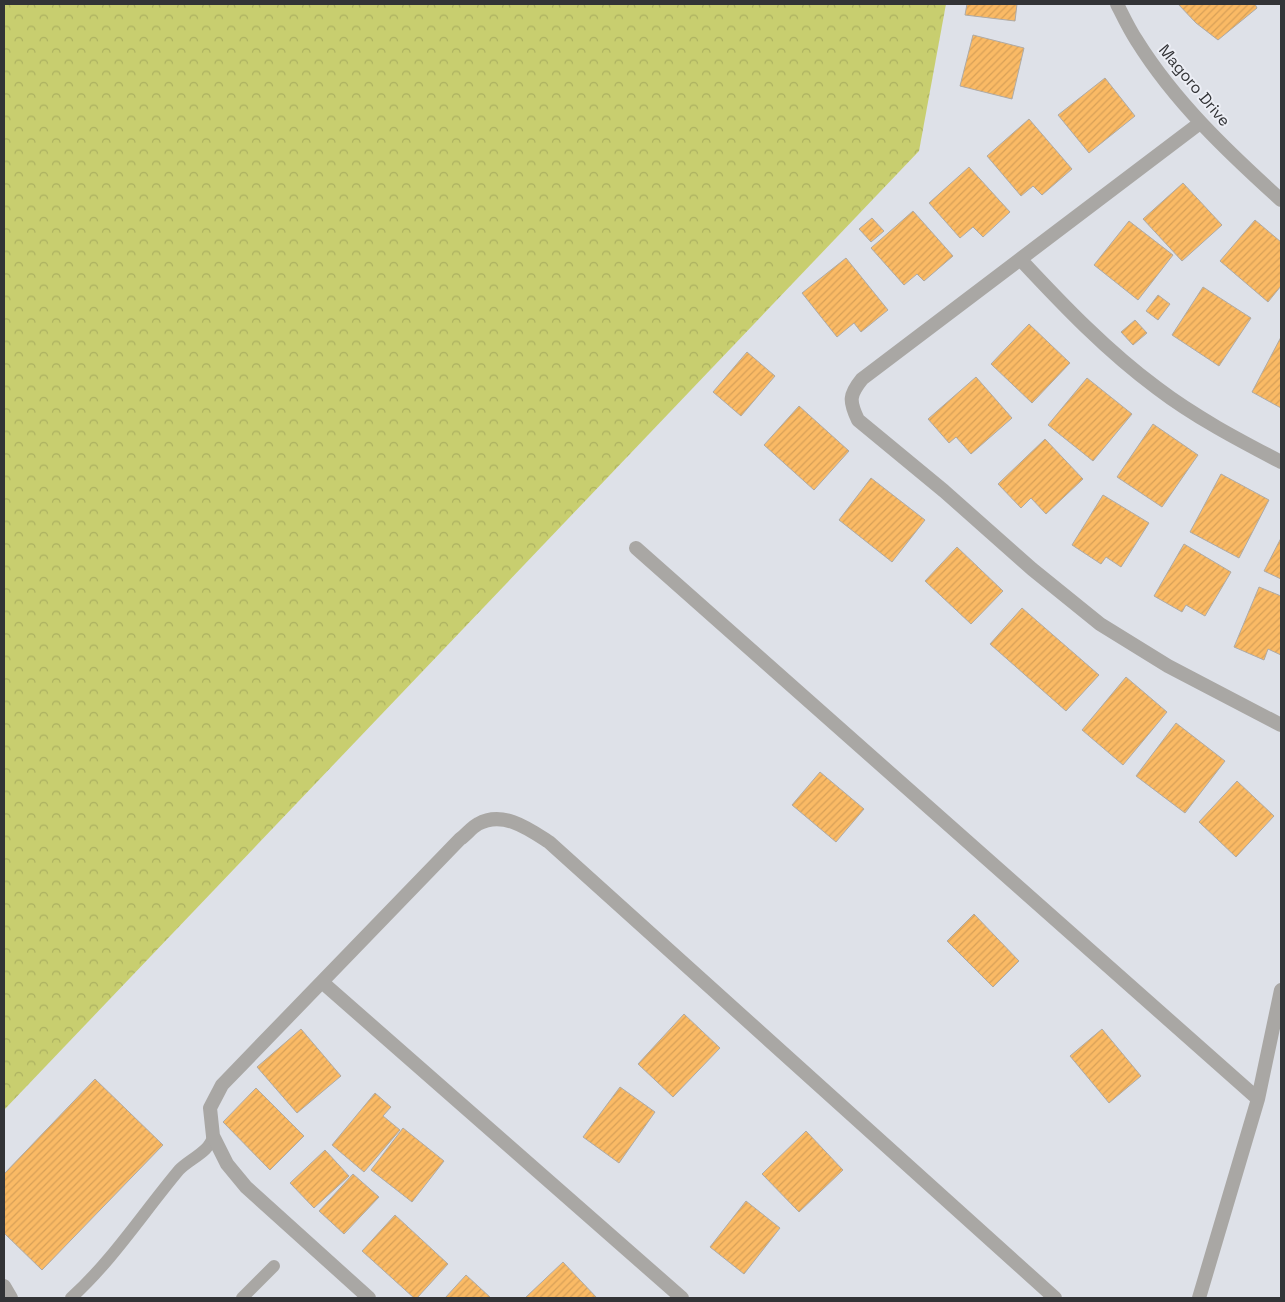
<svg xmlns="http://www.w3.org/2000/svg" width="1285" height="1302" font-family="'Space Grotesk',sans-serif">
<defs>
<pattern id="forest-crowns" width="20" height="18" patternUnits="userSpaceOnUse" patternTransform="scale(1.25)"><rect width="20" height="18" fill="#c8ce6f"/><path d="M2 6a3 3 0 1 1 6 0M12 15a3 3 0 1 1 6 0" fill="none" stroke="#acb161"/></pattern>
<pattern id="building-hatch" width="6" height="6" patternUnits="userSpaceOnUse" patternTransform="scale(1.25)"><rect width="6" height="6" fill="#faba65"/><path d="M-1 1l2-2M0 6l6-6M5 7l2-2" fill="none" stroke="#d7a058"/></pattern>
</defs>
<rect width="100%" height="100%" fill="#dee1e8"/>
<path fill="url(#forest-crowns)" d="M4 4H946L919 151 4 1110Z"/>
<path fill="url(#building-hatch)" stroke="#afaaa4" d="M967 4H1017L1015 21 965 15Z
M1178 4H1255L1257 8 1218 40 1196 23Z
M973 35 1024 48 1012 99 960 86Z
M1105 78 1135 116 1089 153 1058 115Z
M1029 119 1072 169 1042 195 1033 186 1021 196 987 156Z
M969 167 1010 212 983 237 973 227 960 238 929 203Z
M1183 183 1222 225 1182 261 1143 219Z
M913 211 953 256 924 281 917 274 904 285 871 248Z
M872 218 884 231 871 242 859 229Z
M1255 220 1281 242V286L1268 302 1220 261Z
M1129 221 1173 255 1138 300 1094 265Z
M846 258 888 310 861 332 854 323 837 337 802 293Z
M1203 287 1251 318 1219 366 1172 335Z
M1158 295 1170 304 1158 320 1146 311Z
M1135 320 1147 333 1133 345 1121 332Z
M1029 324 1070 363 1032 403 991 364Z
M1281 337V408L1252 392Z
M747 352 775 376 741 416 713 392Z
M976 377 1012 418 971 454 956 437 949 443 928 419Z
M1087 378 1132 414 1093 461 1048 425Z
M799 406 849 451 814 490 764 445Z
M1153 424 1198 455 1162 507 1117 477Z
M1045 439 1083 479 1046 514 1031 498 1021 508 998 484Z
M1221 474 1269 500 1239 558 1190 532Z
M871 478 925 520 892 562 839 520Z
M1103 495 1149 523 1121 567 1106 557 1101 564 1072 545Z
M1281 538V579L1264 571Z
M1184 544 1231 572 1205 616 1186 605 1182 612 1154 596Z
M957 547 1003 591 971 624 925 581Z
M1259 587 1281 596V655L1268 649 1264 660 1234 647Z
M1022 608 1099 675 1066 711 990 644Z
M1126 677 1167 712 1123 765 1082 730Z
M1176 723 1225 761 1185 813 1136 776Z
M820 772 864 809 836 842 792 805Z
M1237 781 1274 816 1236 857 1199 822Z
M974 914 1019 961 993 987 947 941Z
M684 1014 720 1048 673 1097 638 1064Z
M301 1029 341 1076 297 1113 257 1067Z
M1102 1029 1141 1076 1109 1103 1070 1056Z
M95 1079 163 1145 42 1270 4 1233V1174Z
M620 1087 655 1112 619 1163 583 1137Z
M256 1088 304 1136 270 1170 223 1122Z
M375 1093 391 1107 383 1116 400 1130 364 1172 332 1145Z
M403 1128 444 1161 412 1202 371 1170Z
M806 1131 843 1170 799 1212 762 1174Z
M325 1150 349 1176 314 1208 290 1183Z
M353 1174 379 1197 344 1234 319 1211Z
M746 1201 780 1228 744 1274 710 1247Z
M395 1215 448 1264 417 1298H414L362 1251Z
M563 1262 597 1298H525Z
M466 1275 491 1298H445Z"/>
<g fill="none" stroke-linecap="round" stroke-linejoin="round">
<path stroke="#a9a7a4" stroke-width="12" d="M71 1298C112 1261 143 1213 179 1170 189 1159 210 1152 213 1136
M242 1298 274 1266"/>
<path stroke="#a9a7a4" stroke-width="14" d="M1117 4C1123 16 1129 29 1137 41 1175 102 1228 152 1281 200
M1200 123 862 379C849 395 849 401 858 420L944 491 1032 569 1100 624 1168 666 1281 725
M1021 260C1064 306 1107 351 1157 388 1195 417 1239 440 1281 462
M636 548 1258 1099
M322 982 682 1298
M4 1286 11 1298
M369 1298 246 1187 227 1164 213 1136 210 1108 222 1085 460 839C466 835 472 827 478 824 503 810 529 829 549 842L1055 1298
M1199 1298 1258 1099 1281 990"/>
</g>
<g text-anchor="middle" stroke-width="4" stroke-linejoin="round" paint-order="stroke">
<g font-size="16" fill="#323336" stroke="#eceef5">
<text transform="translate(1195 85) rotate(50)" y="6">Magoro Drive</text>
</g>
</g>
<rect width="1285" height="1302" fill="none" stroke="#323336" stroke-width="10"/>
</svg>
